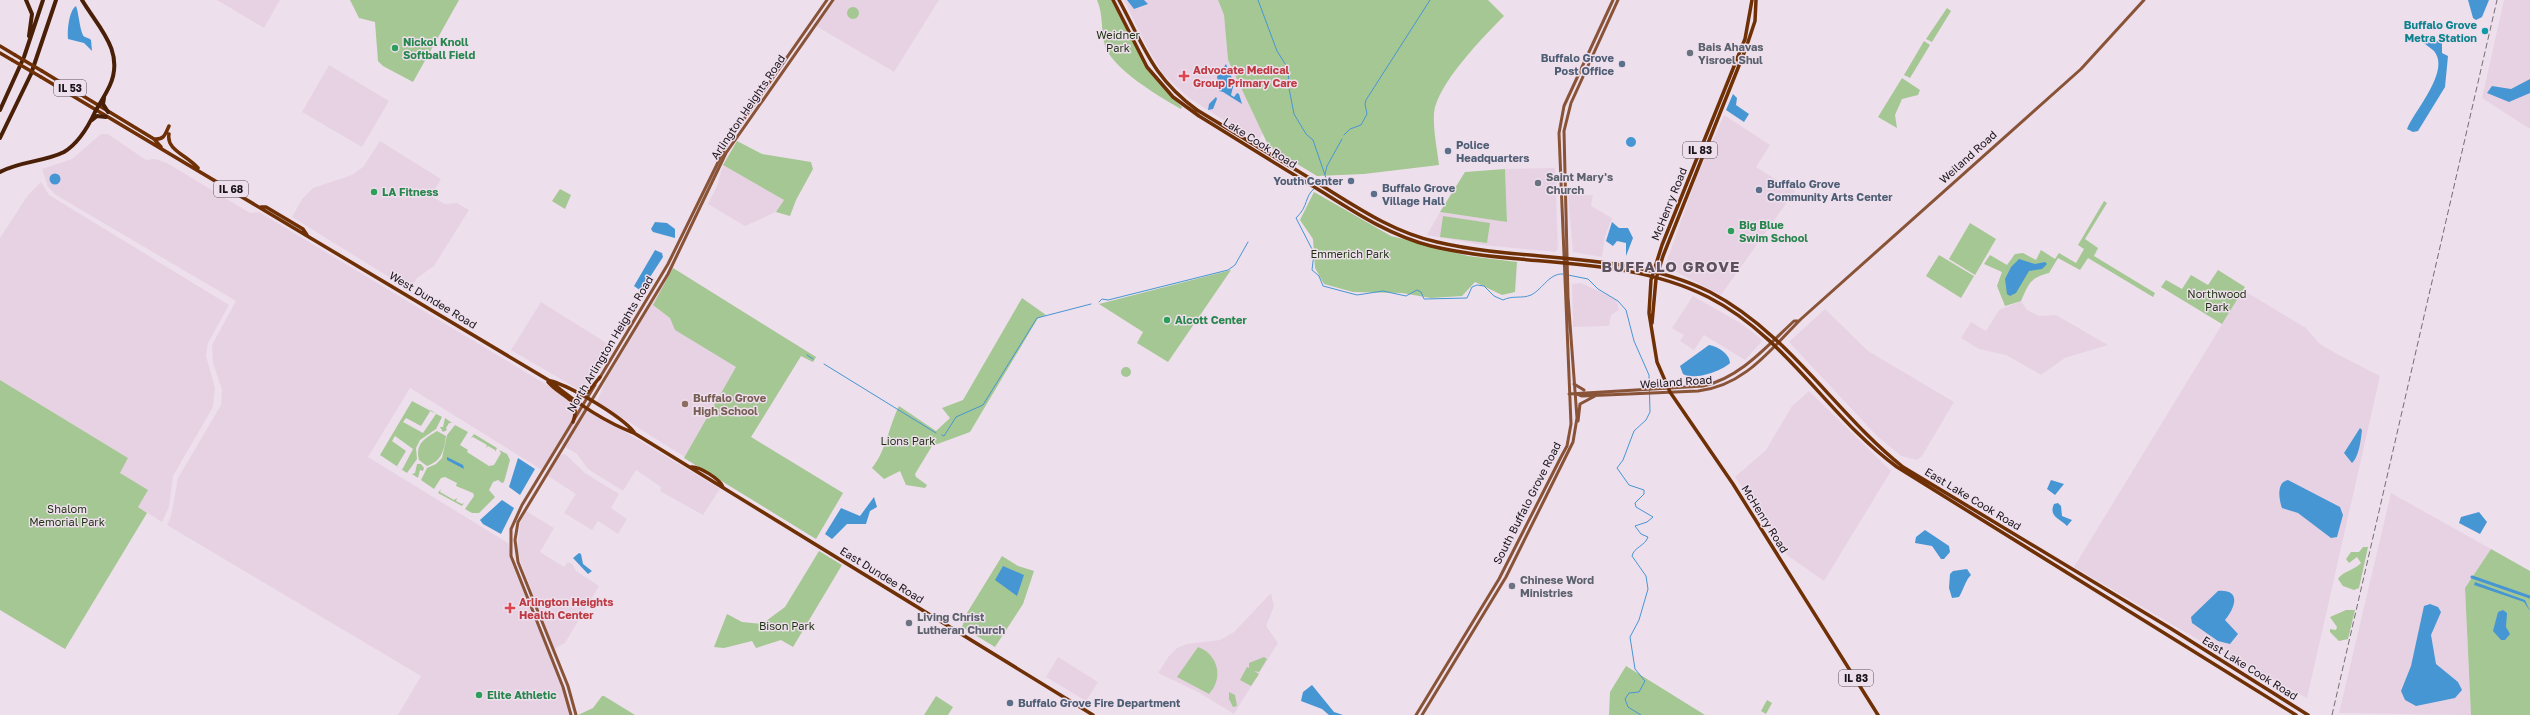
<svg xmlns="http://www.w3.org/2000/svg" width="2530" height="715" font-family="'Golos Text',sans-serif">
<rect width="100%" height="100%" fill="#eedfec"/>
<path fill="#e7d2e4" d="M217 0H280L264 28Z
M835 0H939L894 72 816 26Z
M1124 0H1218L1224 15 1228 60 1263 132 1258 142 1189 98 1163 74 1147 47Z
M2504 0H2530V129L2482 98Z
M329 65 389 101 362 147 302 112Z
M1724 115 1770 145 1756 167 1795 191 1721 295 1665 266 1697 176Z
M101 134H108L146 160 155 159 167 163 250 213 259 212 720 489 703 515 660 491 661 487 636 470 623 491 588 469 577 454 559 443 542 470 410 388 368 457 508 543 568 705 569 715H398L421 676 167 525 171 516 178 478 221 405 222 390 213 363 212 345 236 301 56 195 48 187 42 169 72 159Z
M380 141 441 179 431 196 445 204 457 203 469 210 434 266 417 278 410 290 292 217 302 199 313 188 352 175 363 167Z
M723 165 784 200 776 212 745 226 708 204 717 186Z
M1555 168 1558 249 1555 252 1482 245 1427 235 1440 212 1507 222 1505 169Z
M41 182 49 195 229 305 208 343 206 356 215 388 213 407 173 476 169 507 162 522 138 507 120 473 128 458 0 380V238L28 195Z
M1568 195H1593L1591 206 1612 218 1605 236 1602 257 1573 252Z
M673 268 816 357 813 362 801 356 751 437 843 493 816 539 597 402 604 384Z
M1581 283 1614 298 1617 302 1619 310 1611 315 1609 326 1573 327 1572 284Z
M2243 290 2306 328 2320 344 2339 355 2380 376 2307 698 2214 649 2074 567Z
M1693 296 1742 324 1760 338 1762 341 1745 360 1704 335 1694 350 1680 341 1684 335 1672 328Z
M2021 301 2027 310 2039 316 2056 315 2108 345 2065 358 2041 375 2006 355 1979 349 1961 338 1971 322 1986 331 1999 310Z
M541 302 613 347 587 390 581 391 511 350Z
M1825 309 1868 351 1954 402 1922 456 1917 460 1901 456 1877 436 1789 342Z
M1809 391 1891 471 1824 581 1787 555 1735 477 1766 450 1792 406Z
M565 454 585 473 619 494 611 508 627 519 618 534 598 521 592 530 564 513 576 494 548 476 560 455Z
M2391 493 2491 549 2465 588 2471 715 2339 713Z
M526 511 554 528 540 552 564 567 568 562 573 565 576 571 599 586 565 643 554 649 517 552 520 523Z
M1271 593 1274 606 1266 626 1278 643 1234 714 1198 692 1158 673 1169 656 1177 648 1187 644 1220 640 1234 632Z
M1058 657 1098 682 1086 701 1046 677Z"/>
<path fill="#a5c793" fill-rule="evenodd" d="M350 0H459L413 82 383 66 378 61 375 22 359 18Z
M1097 0H1111C1135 45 1144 71 1182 107L1181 109C1160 97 1108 67 1104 42 1101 27 1103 14 1097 0Z
M1218 0H1488L1504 16C1484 36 1437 84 1434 113 1433 130 1437 148 1439 165L1364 174 1317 176 1269 147 1228 60 1224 15Z
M847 13a6 6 0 1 1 12 0a6 6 0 1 1-12 0Z
M1947 8 1951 11 1932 42 1926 39Z
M1924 41 1930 45 1910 78 1904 75Z
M1902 78 1920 90 1918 95 1902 99 1895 115 1897 128 1878 117Z
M737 141 762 154 811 162 813 169 796 200 790 216 776 212 784 200 723 165Z
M1505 169 1507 222 1440 212 1465 172Z
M560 189 571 195 565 209 552 201Z
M1314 192 1391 236 1468 256 1517 262 1515 292 1502 295 1475 282 1462 296 1431 298 1402 293 1353 292 1324 284 1315 268 1313 239 1300 220Z
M2104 201 2107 203 2085 239 2098 248 2094 256 2155 293 2153 297 2088 258 2080 270 2058 258 2049 273C2030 278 2029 283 2021 301L2005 306 1997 286 2002 272 1984 264 1990 255 2007 265 2015 254 2023 253 2036 260 2041 250 2055 259 2059 253 2076 263 2084 249 2078 245Z
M1443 216 1490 223 1487 243 1440 237Z
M1970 223 1996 239 1975 275 1949 259Z
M1939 255 1974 276 1961 298 1926 276Z
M673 268 816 357 813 362 801 356 751 437 843 493 816 539 684 458 736 367 675 330 670 318 653 305Z
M1231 270 1168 362 1137 343 1143 332 1099 304Z
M2218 270 2245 287 2222 324 2161 287 2166 280 2182 289 2191 275 2208 285Z
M1022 298 1046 315 1038 318 970 432 932 446 915 474 916 477 927 485 925 488 906 485 900 471 884 479 872 468C886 451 889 426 899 406L936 431 950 418 942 408 963 400Z
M1121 372a5 5 0 1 1 10 0a5 5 0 1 1-10 0Z
M0 380 128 458 120 473 148 490 138 507 147 513 65 649 0 610Z
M412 401 442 417 436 429 420 440 416 448 417 459 407 473 380 455ZM431 410 436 414 423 433 403 422 406 418 421 426ZM395 436 413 449 402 470 397 466 406 451 392 441Z
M445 418 452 423H449L446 428 447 430 443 432 440 427H443Z
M455 425 468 432 460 445 468 450 467 452 489 466 494 465 501 453 499 450 507 454 510 460 504 482 502 483 498 480 493 482 489 490 495 497 479 513H472L465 509 474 496 473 493 456 486 457 483 445 477 441 478 434 489 421 480 427 468 436 464 442 458 447 435Z
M437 431 446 436C444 450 442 461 427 466L419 460C415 444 424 439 437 431Z
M474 434 497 448 495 452V450L488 446 486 448 487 445 473 437 471 438Z
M417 464H421L424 468 423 471 420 470 418 478 412 474 415 473Z
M441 489 440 492 454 500 457 498 456 501 462 504 464 503 462 506 438 493Z
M2363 547H2368L2359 588 2354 590 2343 586 2338 579C2343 571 2355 570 2361 563L2357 557 2349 563 2346 559 2351 552H2359Z
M2491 549 2530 571V715H2471L2465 588Z
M819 551 842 565 793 647 781 640 756 648 752 641 724 648 714 647 727 614 742 622 762 624 785 607Z
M1002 556 1018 566 1034 571 1023 604 995 647 962 627 967 613Z
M2346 610H2355L2348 639 2339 641 2330 632V629L2336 630 2337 627 2330 617Z
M1198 647C1218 654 1224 678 1209 694L1177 677Z
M1264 657 1267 659 1259 672 1254 671 1259 674 1251 686 1240 680 1247 667 1249 668V663Z
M1626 666 1705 715H1609L1610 692Z
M1229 692 1235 695 1237 706 1233 707 1229 699Z
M602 696H604L635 715H578L593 708Z
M936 696 953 707 948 715H924Z
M1767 700 1772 703 1766 714 1761 711Z"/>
<path fill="#4796d4" d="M1127 0H1144L1148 4 1134 9Z
M2468 0H2489L2482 17 2476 20 2473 18Z
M76 6C79 13 80 35 85 37 87 38 89 38 91 40L92 51 84 43 68 39C67 31 69 10 76 6Z
M2428 39 2442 42V53L2448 56 2445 87 2418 131 2413 132 2407 129C2414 111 2451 71 2434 51 2431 48 2427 46 2424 43Z
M1226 64 1234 83 1231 95 1234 97 1237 93 1239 94 1242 104 1223 92 1219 91 1217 76Z
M2530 79V93L2509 102 2487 93 2492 86 2511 89Z
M1733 94 1737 98 1736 105 1749 114 1744 122 1726 110Z
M1216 97 1217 99 1213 109 1208 110 1209 104Z
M1626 142a5 5 0 1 1 10 0a5 5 0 1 1-10 0Z
M49.5 179a5.5 5.5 0 1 1 11 0a5.5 5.5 0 1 1-11 0Z
M655 222 667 223 675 229V238L653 232 651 229Z
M1612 222 1619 228H1628L1633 238 1626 256V243L1617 241 1613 246 1606 241Z
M655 250 662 253 663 257 641 291 634 286Z
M2019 259 2035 264 2045 262 2047 264 2042 269 2029 271 2016 293 2010 296 2007 294 2005 279 2011 267Z
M1709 345C1717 346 1730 354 1730 363 1722 371 1693 381 1683 374L1680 366Z
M2360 428 2362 430C2361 439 2359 457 2352 463L2344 453Z
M447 457 463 465 464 469 447 460Z
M518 458 535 469 520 495 509 487Z
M2051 480 2064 484 2055 495 2047 489Z
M2288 480 2340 507 2343 515 2337 537 2331 538 2298 513 2282 508C2279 500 2276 482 2288 480Z
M874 497 877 507 870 511 866 524H847L832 539 825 534 841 508 860 516Z
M502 500 514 508 501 534 483 524 480 520Z
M2058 503 2061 506 2062 516 2072 520 2067 526C2061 519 2048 517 2054 504Z
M2479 512 2487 522 2480 534 2459 523 2461 517Z
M1925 530 1949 546 1950 552 1944 559H1941L1932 546 1915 543 1916 537Z
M579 553 581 554 583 564 592 571 588 574 573 558Z
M1003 566 1024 575 1017 596 995 580Z
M1967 569 1971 575C1965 581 1964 589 1959 597L1952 598 1949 588 1950 574 1953 571Z
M2475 582 2525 600 2530 611 2524 602 2474 585Z
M2218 591C2242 589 2235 608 2225 620L2238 634 2230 644 2218 641 2192 623 2191 617Z
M2430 604 2438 607 2441 612 2431 635 2436 664 2458 682 2462 690 2455 698 2416 706 2405 700 2401 691 2411 666 2424 606Z
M2503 610 2507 613 2506 627 2510 634 2505 640H2501L2493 631 2498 612Z
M1312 685 1334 712 1343 715H1329L1322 709 1301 701 1303 692Z"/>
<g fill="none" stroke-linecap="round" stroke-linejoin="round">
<path stroke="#4796d4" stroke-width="1" d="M1258 0 1277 51 1289 70 1288 83 1294 114 1306 134 1313 140 1326 178 1323 184
M1344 135 1350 129 1361 125 1367 114 1365 104 1366 100 1430 0
M1325 174 1327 166 1342 139
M1315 188C1304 196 1309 206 1296 218L1314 253 1312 270 1319 276 1323 286 1357 295 1383 291 1406 296 1417 290 1421 292 1424 299 1467 298 1472 287 1477 285 1484 286 1494 296 1503 300C1513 295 1522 299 1531 295 1543 289 1549 273 1563 274
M1568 275 1588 279 1598 289 1618 301 1626 310 1634 341 1649 375 1650 412 1646 420 1634 431 1623 460 1617 468 1629 485 1644 490V494L1635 503 1636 507 1653 517 1647 522 1635 526 1641 534 1648 537C1645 546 1634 547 1632 556L1646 576 1648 589 1639 620 1630 637 1635 669 1645 681 1639 692 1629 693 1625 699 1628 707 1641 715
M1099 302 1102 299 1108 300 1228 270 1235 265 1248 242
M807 355 813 359
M824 364 936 433
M942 435 944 436 956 417 983 405 1037 318 1091 304
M929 441 931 442"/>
<path stroke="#4796d4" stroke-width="3" d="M2472 577 2530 597"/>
<path stroke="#885337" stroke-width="3" d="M599 379 668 264 728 142 827 0
M1574 384 1584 390
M1569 394 1703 386C1740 378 1767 346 1794 321H1799
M1577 394 1582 396 1698 391C1744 386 1770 350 1801 319L2081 69 2144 0
M1578 421 1580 404 1595 396
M571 715 563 687 511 556V529L522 505 595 385
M576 715 568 686 518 562 515 540 518 522 668 274 726 153 833 0
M1416 715 1499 579 1561 457 1567 446 1571 424 1559 133 1564 106 1613 0
M1422 715 1506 577 1573 442 1577 418 1568 297 1564 131 1571 103 1618 0"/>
<path stroke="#6f3005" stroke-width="3.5" d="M1113 0 1147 67 1173 97 1199 116C1238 140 1276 164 1316 188 1353 211 1388 235 1431 246 1522 268 1623 254 1708 297 1787 337 1828 417 1897 467L2296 715
M1119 0C1144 46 1152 77 1197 110 1237 134 1277 158 1316 182 1355 206 1392 232 1437 242 1526 263 1626 250 1710 292 1789 333 1835 413 1903 467L2170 628 2308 715
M1752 0 1745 39 1662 245 1651 280 1649 313 1657 362 1670 392 1733 484 1878 715
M0 46 15 55
M0 53 12 60
M42 71 154 139 161 147
M41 77 550 381C574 401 605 422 634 433L1093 715
M169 134C166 150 187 155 198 168
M154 139C164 140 165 135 169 126
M261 207H266L303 229 307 235
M1652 323 1656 279 1663 256 1746 48 1755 21 1756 0
M551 381C572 387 621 416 634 432
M548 382C562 399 582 397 573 422
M579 394 588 392 600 377
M691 467C699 466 720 479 723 487"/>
<path stroke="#492007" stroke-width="4" d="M26 0 32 14 29 36
M104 98 103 104 108 112
M0 110 24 57 43 0
M92 120 97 116 106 117
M0 138 31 74 56 0
M0 172C20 161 44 162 64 152 79 143 88 127 95 112 100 103 106 94 110 85 125 51 98 27 82 0"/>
<path stroke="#756c74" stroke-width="1" stroke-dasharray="6 3" stroke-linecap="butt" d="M2332 715 2497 0"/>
<path stroke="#6f3005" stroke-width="3.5" d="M15 55 42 71
M12 60 41 77"/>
</g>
<circle fill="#0f9aa8" stroke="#eedfec" stroke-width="1.5" cx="2485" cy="31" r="4"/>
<g fill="#2e9e5b" stroke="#eedfec" stroke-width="1.5">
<circle cx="395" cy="48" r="4"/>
<circle cx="374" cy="192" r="4"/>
<circle cx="1731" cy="231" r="4"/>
<circle cx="1167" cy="320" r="4"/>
<circle cx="479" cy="695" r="4"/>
</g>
<g fill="#6b7280" stroke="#eedfec" stroke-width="1.5">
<circle cx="1690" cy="53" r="4"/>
<circle cx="1538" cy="183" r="4"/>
<circle cx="1512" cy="586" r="4"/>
<circle cx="909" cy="623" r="4"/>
</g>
<g fill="#5c6f8a" stroke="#eedfec" stroke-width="1.5">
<circle cx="1622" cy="64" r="4"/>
<circle cx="1448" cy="151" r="4"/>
<circle cx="1351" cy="181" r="4"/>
<circle cx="1759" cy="190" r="4"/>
<circle cx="1374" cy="194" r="4"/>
<circle cx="1010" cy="703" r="4"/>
</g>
<g fill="#e0444e" stroke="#eedfec" stroke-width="1.5">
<path d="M1182 70h4v4h4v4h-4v4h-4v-4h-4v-4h4z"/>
<path d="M508 602h4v4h4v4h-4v4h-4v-4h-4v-4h4z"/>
</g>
<circle fill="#8d6e63" stroke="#eedfec" stroke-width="1.5" cx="685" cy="404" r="4"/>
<g text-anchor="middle" stroke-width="3" stroke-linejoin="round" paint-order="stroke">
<g fill="#eedfec" stroke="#595158" stroke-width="1">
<rect x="54" y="80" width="32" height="16" rx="3"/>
<rect x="1683" y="142" width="34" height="16" rx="3"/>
<rect x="214" y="181" width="34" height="16" rx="3"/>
<rect x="1839" y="670" width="34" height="16" rx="3"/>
</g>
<g font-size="10" font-weight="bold" fill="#191419">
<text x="70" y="92">IL 53</text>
<text x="1700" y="154">IL 83</text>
<text x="231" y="193">IL 68</text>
<text x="1856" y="682">IL 83</text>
</g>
<g font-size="11" font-weight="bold" fill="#0d838f" stroke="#eedfec" text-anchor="end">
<text x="2477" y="29">Buffalo Grove<tspan x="2477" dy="13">Metra Station</tspan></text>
</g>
<g font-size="11" fill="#1e3212" stroke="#eedfec">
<text x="1118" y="39">Weidner<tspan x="1118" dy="13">Park</tspan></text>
<text x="1350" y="258">Emmerich Park</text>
<text x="2217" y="298">Northwood<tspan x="2217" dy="13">Park</tspan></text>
<text x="908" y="445">Lions Park</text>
<text x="67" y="513">Shalom<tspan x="67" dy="13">Memorial Park</tspan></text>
<text x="787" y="630">Bison Park</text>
</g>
<g font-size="11" font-weight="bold" fill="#27864d" stroke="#eedfec" text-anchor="start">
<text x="403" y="46">Nickol Knoll<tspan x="403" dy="13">Softball Field</tspan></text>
<text x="382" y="196">LA Fitness</text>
<text x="1739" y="229">Big Blue<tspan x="1739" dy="13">Swim School</tspan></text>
<text x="1175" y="324">Alcott Center</text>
<text x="487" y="699">Elite Athletic</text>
</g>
<g font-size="11" font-weight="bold" fill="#5b616d" stroke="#eedfec" text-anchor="start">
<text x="1698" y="51">Bais Ahavas<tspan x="1698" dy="13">Yisroel Shul</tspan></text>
<text x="1546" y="181">Saint Mary's<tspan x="1546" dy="13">Church</tspan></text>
<text x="1520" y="584">Chinese Word<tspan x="1520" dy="13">Ministries</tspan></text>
<text x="917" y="621">Living Christ<tspan x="917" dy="13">Lutheran Church</tspan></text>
</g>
<g font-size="11" font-weight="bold" fill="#4e5e75" stroke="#eedfec" text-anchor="start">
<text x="1614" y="62" text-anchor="end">Buffalo Grove<tspan x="1614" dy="13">Post Office</tspan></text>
<text x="1456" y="149">Police<tspan x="1456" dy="13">Headquarters</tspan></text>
<text x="1343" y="185" text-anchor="end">Youth Center</text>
<text x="1767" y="188">Buffalo Grove<tspan x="1767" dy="13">Community Arts Center</tspan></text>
<text x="1382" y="192">Buffalo Grove<tspan x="1382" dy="13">Village Hall</tspan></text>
<text x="1018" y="707">Buffalo Grove Fire Department</text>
</g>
<g font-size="11" font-weight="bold" fill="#be3a42" stroke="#eedfec" text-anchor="start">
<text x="1193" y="74">Advocate Medical<tspan x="1193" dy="13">Group Primary Care</tspan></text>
<text x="519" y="606">Arlington Heights<tspan x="519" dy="13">Health Center</tspan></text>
</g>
<g font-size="11" fill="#191419" stroke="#eedfec">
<text transform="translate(748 107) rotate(-56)" y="4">Arlington Heights Road</text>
<text transform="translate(1260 143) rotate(32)" y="4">Lake Cook Road</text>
<text transform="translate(1968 157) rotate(-42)" y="4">Weiland Road</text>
<text transform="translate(1669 204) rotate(-68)" y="4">McHenry Road</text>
<text transform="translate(433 300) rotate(31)" y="4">West Dundee Road</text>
<text transform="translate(610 344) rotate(-59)" y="4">North Arlington Heights Road</text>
<text transform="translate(1676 382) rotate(-4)" y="4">Weiland Road</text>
<text transform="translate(1973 499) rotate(31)" y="4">East Lake Cook Road</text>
<text transform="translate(1527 503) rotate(-63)" y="4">South Buffalo Grove Road</text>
<text transform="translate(1765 519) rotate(58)" y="4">McHenry Road</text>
<text transform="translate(882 575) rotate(32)" y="4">East Dundee Road</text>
<text transform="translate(2250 668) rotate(32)" y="4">East Lake Cook Road</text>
</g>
<g font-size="11" font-weight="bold" fill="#785e54" stroke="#eedfec" text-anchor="start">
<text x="693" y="402">Buffalo Grove<tspan x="693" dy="13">High School</tspan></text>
</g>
<g font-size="15" font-weight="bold" letter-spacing="1" fill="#5d515c" stroke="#eedfec">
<text x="1671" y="272">BUFFALO GROVE</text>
</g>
</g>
</svg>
